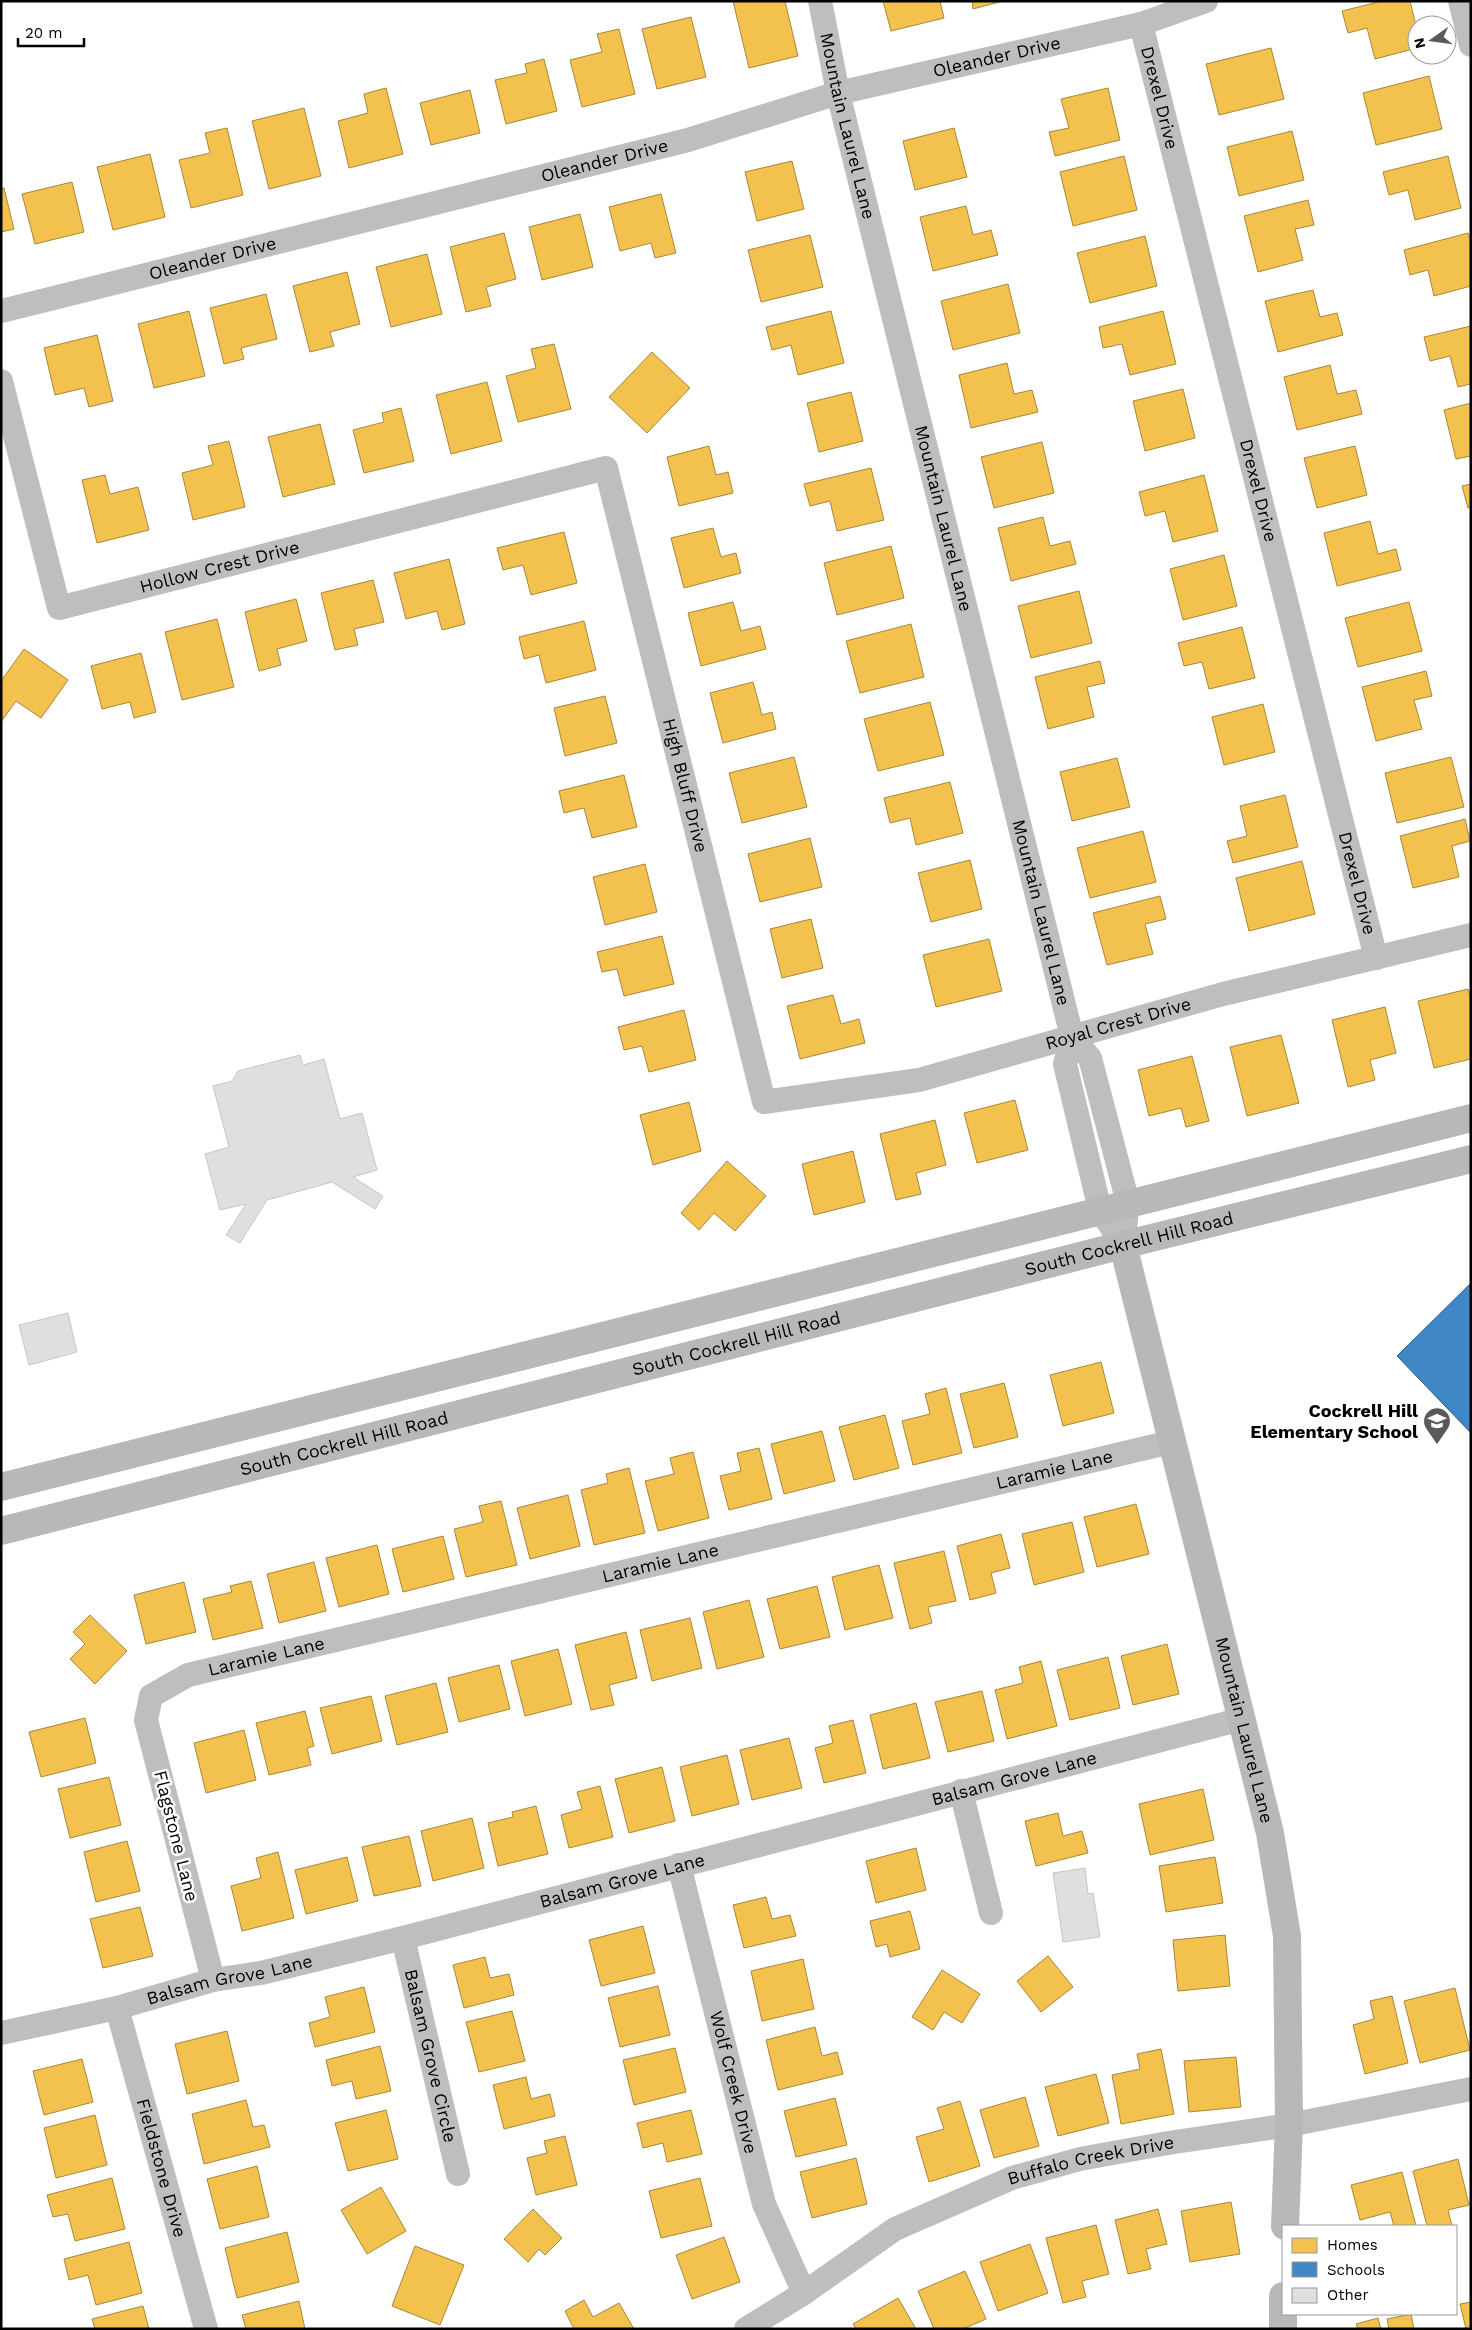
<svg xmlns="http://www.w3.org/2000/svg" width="1472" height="2330" font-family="'Work Sans',sans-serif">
<rect width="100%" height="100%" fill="#fff"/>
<path fill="#f2c14e" stroke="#a98737" d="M733 1H785L798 56 749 68Z
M883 1H940L944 18 891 31Z
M972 1H1003L973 9Z
M1382 1H1410L1417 30V48L1375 59 1367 28 1348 33 1342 11Z
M691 17 706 77 657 89 642 29Z
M619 29 635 94 582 107 570 60 602 52 597 34Z
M1271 48 1284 99 1219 115 1206 64Z
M544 59 557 111 506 124 495 80 527 73 525 64Z
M1429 76 1442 129 1376 145 1363 93Z
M386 88 403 154 349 168 338 121 368 113 364 94Z
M1108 88 1120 140 1055 156 1049 132 1069 128 1061 99Z
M470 90 480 133 431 145 420 103Z
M304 108 321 176 269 189 252 121Z
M227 128 243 195 191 208 179 160 210 153 205 133Z
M954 128 967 177 915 190 903 141Z
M1292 131 1304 180 1239 196 1227 147Z
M150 154 165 217 113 230 97 167Z
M1124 156 1137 210 1073 226 1060 172Z
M1448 156 1461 208 1415 220 1408 190 1389 195 1383 172Z
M792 161 804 209 757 221 745 172Z
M72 182 84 232 35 244 22 194Z
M1 188H4L14 229 1 232Z
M661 194 676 253 655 258 651 243 620 251 609 207Z
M1308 200 1314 225 1295 229 1303 260 1258 272 1244 216Z
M966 206 973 235 991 230 998 255 933 271 920 217Z
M580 214 593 267 542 280 529 227Z
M504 233 516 279 486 287 491 306 466 312 450 247Z
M1468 233 1471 243V286L1434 296 1428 270 1410 275 1404 250Z
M810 235 823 287 761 302 748 250Z
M1145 236 1157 286 1090 303 1077 253Z
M427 254 442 314 391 327 376 267Z
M347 272 360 324 330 332 334 346 310 352 293 286Z
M1008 284 1020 333 953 350 941 301Z
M1313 290 1320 317 1337 313 1343 335 1278 352 1265 301Z
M266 294 277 339 241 348 244 359 224 364 210 308Z
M189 311 205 376 154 388 138 324Z
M831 311 844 363 798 375 791 345 772 350 766 327Z
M1163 311 1176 364 1130 375 1122 344 1103 348 1099 327Z
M1471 326V384L1458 387 1450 356 1430 361 1424 337Z
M97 335 113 401 89 407 84 388 55 395 44 348Z
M554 344 571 409 518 422 506 376 536 368 531 349Z
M652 352 690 388 647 433 609 397Z
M1007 363 1014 394 1032 390 1038 412 971 428 959 375Z
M1330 365 1337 394 1356 390 1362 414 1297 430 1284 377Z
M487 382 502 441 451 454 436 395Z
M1183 389 1195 438 1145 451 1133 401Z
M851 392 863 441 819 452 807 403Z
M1471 403V456L1456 459 1444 410Z
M401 408 414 461 364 473 353 430 384 422 382 413Z
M320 424 335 484 283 497 268 437Z
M229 441 245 507 193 520 182 473 213 465 208 446Z
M1042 442 1054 493 994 508 981 457Z
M709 446 716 475 728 472 733 493 679 506 667 457Z
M1355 446 1367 495 1317 508 1304 458Z
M871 468 884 520 837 531 830 501 810 506 804 484Z
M105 475 110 494 138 487 149 530 97 543 82 480Z
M1204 475 1218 531 1173 542 1165 511 1145 516 1139 492Z
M1471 484V507L1468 508 1462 486Z
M1043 517 1050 546 1070 541 1076 564 1011 581 998 528Z
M1370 521 1378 554 1396 549 1401 570 1337 586 1324 533Z
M713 528 721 557 736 553 741 573 684 588 671 538Z
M564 532 577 583 531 595 523 565 503 570 497 548Z
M891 546 904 598 837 615 824 563Z
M1224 555 1237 606 1183 620 1170 569Z
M449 559 465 624 442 630 437 611 406 619 394 573Z
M373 580 384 622 354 629 358 645 335 650 321 593Z
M1079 591 1092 643 1031 658 1018 606Z
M296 599 307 641 277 649 281 665 259 671 245 612Z
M733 602 741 631 760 626 766 649 701 666 688 613Z
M1409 602 1422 651 1358 667 1345 618Z
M217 619 234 687 182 700 165 632Z
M584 621 596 670 546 683 539 655 524 659 519 637Z
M911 624 924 677 860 693 846 641Z
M1242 627 1255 678 1209 689 1202 662 1184 666 1178 643Z
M24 649 68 680 41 718 16 701 1 722V681Z
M141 653 156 712 134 718 130 702 102 709 91 666Z
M1100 661 1105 683 1087 687 1094 717 1048 729 1035 677Z
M1426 671 1432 696 1414 700 1422 729 1376 741 1362 687Z
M753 682 762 715 772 712 776 729 723 743 710 693Z
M605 696 617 743 565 756 554 708Z
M930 702 944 755 878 771 864 719Z
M1263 704 1275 752 1224 765 1212 717Z
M794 757 807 807 742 823 729 773Z
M1451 757 1464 807 1397 823 1385 773Z
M1117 758 1130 807 1072 821 1060 772Z
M624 775 637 827 592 838 584 808 564 813 559 791Z
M950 782 963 833 916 845 910 818 890 823 884 798Z
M1285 795 1298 847 1233 863 1227 841 1247 836 1240 806Z
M1465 819 1470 841 1452 846 1459 877 1413 888 1400 836Z
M1143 831 1156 882 1090 898 1077 848Z
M810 838 822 887 760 902 748 854Z
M970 860 982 909 931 922 918 873Z
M1302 861 1315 914 1249 931 1236 878Z
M645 864 657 912 605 925 593 877Z
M1160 896 1166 919 1145 924 1153 954 1107 965 1093 913Z
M811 919 823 968 782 978 770 929Z
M662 936 674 984 624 996 617 969 602 972 597 952Z
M989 939 1002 991 936 1007 923 955Z
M1468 989 1471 1001V1059L1434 1068 1418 1001Z
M833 995 841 1024 859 1019 865 1043 800 1059 787 1006Z
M1385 1007 1396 1053 1370 1060 1375 1080 1348 1087 1332 1020Z
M684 1010 696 1060 649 1072 642 1046 624 1050 618 1027Z
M1281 1035 1299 1103 1247 1116 1230 1047Z
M1192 1056 1209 1121 1186 1127 1181 1108 1149 1116 1138 1070Z
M1015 1100 1028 1150 977 1163 964 1113Z
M689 1102 701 1151 653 1165 640 1115Z
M935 1120 946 1165 916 1173 921 1194 896 1200 880 1134Z
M853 1151 865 1202 814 1215 802 1164Z
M727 1161 766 1196 735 1231 714 1213 699 1230 681 1213Z
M1101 1362 1114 1413 1063 1426 1050 1375Z
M1004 1383 1018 1437 974 1448 960 1394Z
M946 1388 962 1453 913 1465 902 1421 930 1414 925 1394Z
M885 1415 899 1468 854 1480 839 1427Z
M822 1431 835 1481 784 1494 771 1444Z
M759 1448 772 1499 729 1510 720 1476 741 1471 737 1453Z
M693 1452 709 1518 658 1531 645 1481 674 1474 670 1458Z
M629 1468 645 1533 594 1545 581 1490 608 1483 606 1474Z
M568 1495 580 1546 530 1559 517 1508Z
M501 1501 517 1565 466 1577 454 1529 483 1522 479 1506Z
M1136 1504 1149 1554 1097 1567 1084 1517Z
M1072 1522 1084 1572 1034 1585 1022 1534Z
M1001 1534 1010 1568 991 1573 996 1593 970 1600 957 1546Z
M443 1536 454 1579 403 1592 392 1549Z
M377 1545 389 1594 339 1607 326 1558Z
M944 1551 956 1601 928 1607 932 1623 910 1629 894 1563Z
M314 1562 326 1611 279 1623 267 1574Z
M879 1565 893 1618 845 1630 832 1577Z
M251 1581 263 1628 213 1640 203 1599 232 1592 230 1586Z
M184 1582 196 1632 146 1644 134 1595Z
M817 1586 830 1637 780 1649 767 1599Z
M749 1600 764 1657 717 1669 703 1612Z
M90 1615 127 1651 95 1684 70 1659 85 1644 73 1632Z
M690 1618 702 1668 652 1681 640 1630Z
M626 1632 637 1678 609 1685 614 1705 591 1710 575 1645Z
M1167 1644 1179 1694 1133 1705 1121 1656Z
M558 1649 572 1704 525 1716 511 1661Z
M1108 1657 1120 1708 1070 1720 1057 1670Z
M1041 1661 1057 1726 1007 1739 995 1690 1023 1683 1019 1667Z
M499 1665 510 1709 459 1722 448 1678Z
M436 1683 448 1732 397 1745 385 1696Z
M982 1691 994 1741 948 1752 935 1702Z
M371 1696 382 1741 332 1754 320 1708Z
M916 1703 930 1758 883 1769 870 1715Z
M305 1711 314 1746 307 1748 311 1765 269 1775 256 1723Z
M85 1718 96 1763 41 1777 29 1732Z
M853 1720 866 1773 824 1783 815 1748 833 1743 829 1726Z
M244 1730 256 1780 206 1793 194 1743Z
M789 1738 802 1788 752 1800 740 1750Z
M727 1755 739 1804 692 1816 680 1767Z
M662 1767 675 1821 629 1833 615 1779Z
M109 1777 121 1825 70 1838 58 1789Z
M600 1786 613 1837 569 1848 561 1815 582 1809 577 1792Z
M1203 1789 1214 1840 1150 1855 1139 1804Z
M536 1806 548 1854 498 1866 488 1823 513 1817 512 1812Z
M1058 1813 1063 1836 1082 1831 1088 1853 1036 1866 1025 1821Z
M472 1818 484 1868 433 1881 421 1831Z
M409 1836 421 1886 374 1896 362 1847Z
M127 1841 140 1891 96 1902 84 1852Z
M916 1848 926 1890 876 1903 866 1861Z
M278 1852 294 1918 242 1931 231 1886 261 1878 256 1858Z
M347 1857 358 1901 306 1914 295 1870Z
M1215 1857 1223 1903 1166 1912 1159 1866Z
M766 1897 772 1919 790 1915 796 1936 744 1948 733 1905Z
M140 1907 153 1956 103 1968 90 1919Z
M910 1911 920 1949 890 1957 887 1944 876 1947 870 1921Z
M643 1926 655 1973 601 1986 589 1940Z
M1225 1935 1230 1986 1178 1991 1173 1940Z
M1048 1956 1073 1987 1041 2012 1017 1981Z
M485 1957 490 1978 509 1974 514 1995 464 2008 453 1965Z
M803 1959 814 2009 762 2021 751 1971Z
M942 1970 980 1994 962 2023 944 2012 933 2030 912 2017Z
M658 1986 670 2035 620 2047 608 1998Z
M364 1987 375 2032 315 2047 309 2023 330 2017 325 1997Z
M1455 1988 1470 2050 1420 2063 1404 2001Z
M1392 1996 1408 2063 1365 2074 1353 2025 1374 2019 1370 2001Z
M512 2011 525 2061 479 2072 466 2022Z
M815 2027 822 2056 837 2052 843 2074 778 2090 766 2040Z
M227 2031 239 2081 187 2094 175 2044Z
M380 2046 391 2091 356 2099 352 2081 332 2086 326 2060Z
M675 2048 686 2092 634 2105 623 2060Z
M1161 2049 1174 2114 1121 2124 1112 2075 1140 2069 1137 2054Z
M1236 2057 1241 2107 1189 2112 1184 2061Z
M82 2059 93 2102 44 2115 33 2071Z
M1096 2074 1109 2123 1058 2136 1045 2087Z
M526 2077 531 2099 550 2094 555 2116 504 2129 493 2085Z
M1025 2097 1039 2146 994 2158 980 2110Z
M835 2098 847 2145 796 2157 784 2111Z
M246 2100 253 2127 264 2125 270 2147 204 2164 192 2114Z
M960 2101 980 2166 929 2182 916 2137 944 2129 937 2108Z
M386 2110 398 2159 348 2171 335 2123Z
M691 2110 702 2154 667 2162 663 2143 643 2148 637 2123Z
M95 2115 107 2165 56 2178 44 2128Z
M565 2136 577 2185 536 2195 527 2158 547 2153 544 2141Z
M856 2158 867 2204 812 2218 800 2172Z
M1458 2159 1469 2205 1448 2210 1452 2226H1427L1413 2171Z
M257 2166 269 2217 220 2229 207 2179Z
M1402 2172 1416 2226H1394L1390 2212 1360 2220 1351 2185Z
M112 2178 125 2229 75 2241 68 2214 53 2217 47 2195Z
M700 2178 712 2226 661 2238 649 2191Z
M381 2187 406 2231 367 2254 341 2210Z
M1231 2202 1240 2254 1190 2262 1181 2211Z
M533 2209 562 2238 545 2255 539 2249 528 2262 504 2239Z
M1158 2209 1167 2244 1146 2249 1151 2269 1128 2274 1115 2220Z
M1096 2225 1109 2274 1082 2281 1086 2297 1063 2303 1046 2238Z
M287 2232 299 2282 237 2298 225 2248Z
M724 2237 740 2282 692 2299 676 2255Z
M129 2242 142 2293 96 2305 88 2275 69 2280 64 2259Z
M1030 2244 1048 2293 998 2311 980 2262Z
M415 2246 464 2265 440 2325 392 2306Z
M965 2271 986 2319 963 2329H934L918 2291Z
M898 2298 916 2329H856L853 2324Z
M584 2300 593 2317 619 2303 634 2329H574L565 2311Z
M299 2301 305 2329H246L242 2315Z
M1471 2302V2329H1466L1460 2304Z
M143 2306 149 2329H95L92 2319Z
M1411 2314 1414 2329H1389L1387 2319Z
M1378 2318 1381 2329H1358L1356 2324Z"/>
<path fill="#3f88c5" stroke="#2c5f8a" d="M1471 1283V1433L1397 1356Z"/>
<path fill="#dfdfdf" stroke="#c7c7c7" d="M300 1055 303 1065 324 1059 340 1119 362 1113 377 1170 353 1177 383 1196 375 1209 332 1182 267 1200 240 1243 226 1235 246 1204 220 1210 205 1154 229 1147 213 1086 232 1081 238 1071Z
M68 1313 77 1352 29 1365 19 1325Z
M1085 1868 1088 1894 1093 1893 1100 1937 1063 1942 1053 1873Z"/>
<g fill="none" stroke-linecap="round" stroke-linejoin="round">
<g stroke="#bebebe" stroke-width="24">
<path id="s1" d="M820 1 838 93 1072 1037 1090 1058 1128 1203 1123 1245"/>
<path d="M1460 1 1471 45"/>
<path id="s2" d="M1141 24 1376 958"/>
<path id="s3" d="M1 311 688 140 838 93 1141 24 1206 1"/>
<path id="s4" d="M1 381 59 608 606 468 764 1102 919 1080 1223 994 1471 935"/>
<path d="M1072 1037 1065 1064 1100 1210 1123 1245"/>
<path d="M961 1791 991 1913"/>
<path id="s5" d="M679 1865 764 2204 804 2293"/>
<path id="s6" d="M403 1938 458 2174"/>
<path id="s7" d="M213 1980 146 1720 151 1696 188 1675 1171 1442"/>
<path id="s8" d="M117 2008 206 2329"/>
<path id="s9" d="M1 2033 117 2008 213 1980 261 1973 403 1938 1242 1719"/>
<path id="s10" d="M746 2329 804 2293 895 2229 1012 2178 1080 2159 1168 2143 1289 2125 1471 2089"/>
</g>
<g stroke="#b8b8b8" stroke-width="28">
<path id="s11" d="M1123 1245 1270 1833 1287 1936 1289 2125 1285 2226"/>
<path d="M1 1487 1471 1118"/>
<path id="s12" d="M1 1531 1123 1245 1471 1159"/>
<path d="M1283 2329V2296"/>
</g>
</g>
<defs>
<g id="school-pin" transform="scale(1.4375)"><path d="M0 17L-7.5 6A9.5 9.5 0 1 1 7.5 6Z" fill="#595959" stroke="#fff"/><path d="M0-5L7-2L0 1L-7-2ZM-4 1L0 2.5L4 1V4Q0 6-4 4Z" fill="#fff"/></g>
</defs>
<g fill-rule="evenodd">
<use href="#school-pin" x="1437" y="1421"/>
</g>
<g text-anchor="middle" stroke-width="5" stroke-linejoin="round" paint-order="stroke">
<g font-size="18" fill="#000" stroke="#fff">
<text dy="6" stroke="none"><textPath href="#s3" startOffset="1028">Oleander Drive</textPath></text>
<text dy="6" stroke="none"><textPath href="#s2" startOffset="76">Drexel Drive</textPath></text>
<text dy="6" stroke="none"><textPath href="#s1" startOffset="128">Mountain Laurel Lane</textPath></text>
<text dy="6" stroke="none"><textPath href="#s3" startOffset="622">Oleander Drive</textPath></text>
<text dy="6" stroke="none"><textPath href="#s3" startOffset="218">Oleander Drive</textPath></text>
<text dy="6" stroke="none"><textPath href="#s2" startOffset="481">Drexel Drive</textPath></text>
<text dy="6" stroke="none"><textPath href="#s1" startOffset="532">Mountain Laurel Lane</textPath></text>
<text dy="6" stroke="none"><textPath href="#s4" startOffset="400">Hollow Crest Drive</textPath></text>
<text dy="6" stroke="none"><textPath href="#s4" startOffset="1126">High Bluff Drive</textPath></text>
<text dy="6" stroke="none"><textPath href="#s2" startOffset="886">Drexel Drive</textPath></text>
<text dy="6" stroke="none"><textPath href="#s1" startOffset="938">Mountain Laurel Lane</textPath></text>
<text dy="6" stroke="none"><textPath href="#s4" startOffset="1816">Royal Crest Drive</textPath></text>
<text dy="6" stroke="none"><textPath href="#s12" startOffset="1164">South Cockrell Hill Road</textPath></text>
<text dy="6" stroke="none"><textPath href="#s12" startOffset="759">South Cockrell Hill Road</textPath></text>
<text dy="6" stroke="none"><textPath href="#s12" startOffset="354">South Cockrell Hill Road</textPath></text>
<text dy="6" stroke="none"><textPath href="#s7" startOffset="1226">Laramie Lane</textPath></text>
<text dy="6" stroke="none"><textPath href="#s7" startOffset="821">Laramie Lane</textPath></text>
<text dy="6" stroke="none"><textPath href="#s7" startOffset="416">Laramie Lane</textPath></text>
<text dy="6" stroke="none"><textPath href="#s11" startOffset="500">Mountain Laurel Lane</textPath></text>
<text dy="6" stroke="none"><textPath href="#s9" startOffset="1045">Balsam Grove Lane</textPath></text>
<text transform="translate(176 1836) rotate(76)" y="6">Flagstone Lane</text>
<text dy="6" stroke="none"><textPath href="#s9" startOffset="640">Balsam Grove Lane</textPath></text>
<text dy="6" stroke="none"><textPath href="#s9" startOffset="235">Balsam Grove Lane</textPath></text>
<text dy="6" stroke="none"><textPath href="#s6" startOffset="121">Balsam Grove Circle</textPath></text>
<text dy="6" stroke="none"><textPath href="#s5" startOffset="224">Wolf Creek Drive</textPath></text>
<text dy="6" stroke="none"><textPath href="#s10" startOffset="388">Buffalo Creek Drive</textPath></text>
<text dy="6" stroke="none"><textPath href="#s8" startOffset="166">Fieldstone Drive</textPath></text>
</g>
<g font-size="18" font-weight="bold" fill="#000" stroke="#fff" text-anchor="end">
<text x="1418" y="1417">Cockrell Hill<tspan x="1418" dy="21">Elementary School</tspan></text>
</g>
</g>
<rect width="1472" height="2330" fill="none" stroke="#000000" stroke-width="5"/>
<rect x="1282" y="2225" width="175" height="90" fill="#ffffff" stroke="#999999"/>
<rect x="1292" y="2238" width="25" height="15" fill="#f2c14e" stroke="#999999"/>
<text x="1327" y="2250" font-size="15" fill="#000000">Homes</text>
<rect x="1292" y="2262" width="25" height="15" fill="#3f88c5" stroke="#999999"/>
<text x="1327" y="2275" font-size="15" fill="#000000">Schools</text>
<rect x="1292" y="2288" width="25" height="15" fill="#dfdfdf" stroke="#999999"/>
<text x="1327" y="2300" font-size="15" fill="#000000">Other</text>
<g transform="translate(1432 40) rotate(256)"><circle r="24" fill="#ffffff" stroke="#999999"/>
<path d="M0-4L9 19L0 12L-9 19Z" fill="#595959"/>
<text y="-8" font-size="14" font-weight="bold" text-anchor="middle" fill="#000000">N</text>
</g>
<path d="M18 38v8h66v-8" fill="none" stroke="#000000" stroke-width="2.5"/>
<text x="25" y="38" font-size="15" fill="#000000" stroke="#ffffff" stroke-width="4" paint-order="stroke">20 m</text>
</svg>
